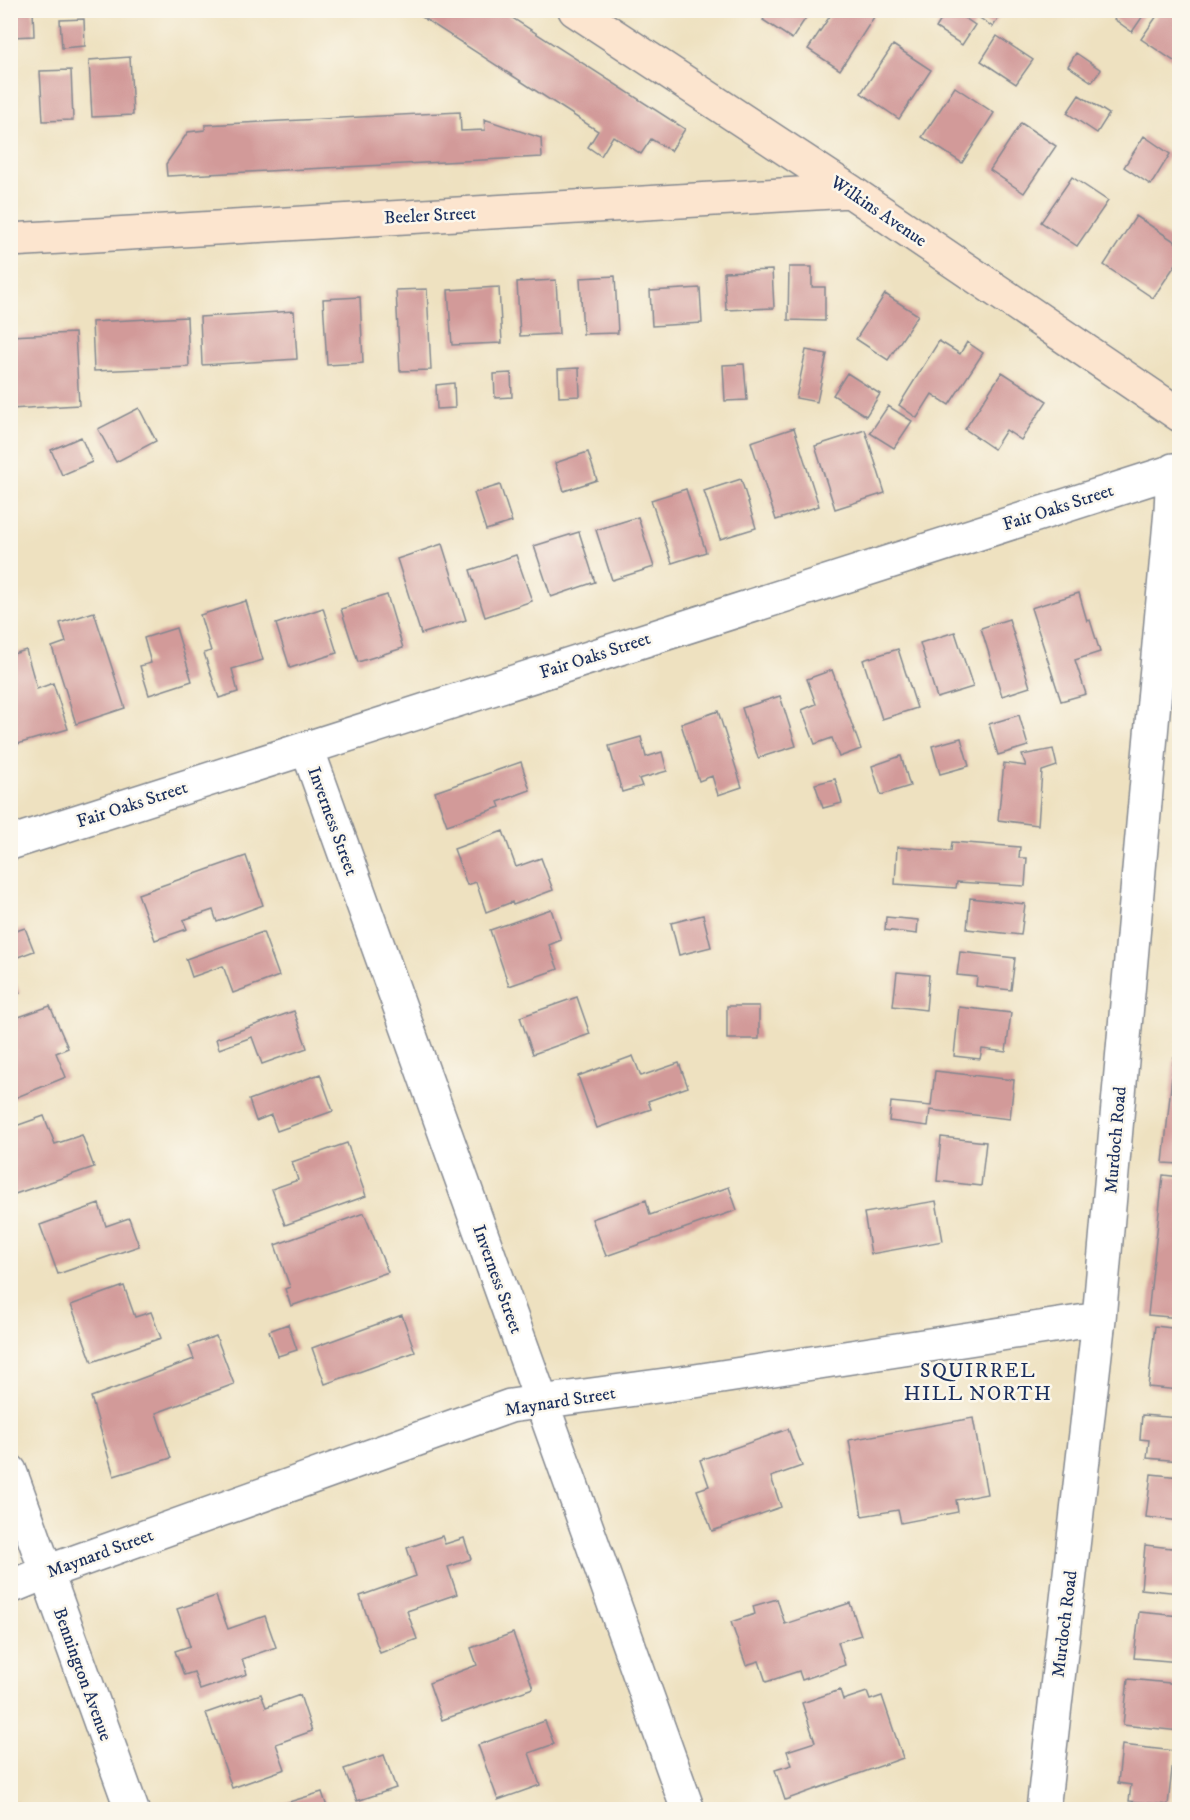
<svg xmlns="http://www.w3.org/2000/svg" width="1190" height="1820" font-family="'IM FELL DW Pica',serif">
<rect width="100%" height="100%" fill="#fbf7ec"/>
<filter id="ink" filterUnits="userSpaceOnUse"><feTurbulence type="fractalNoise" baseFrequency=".0167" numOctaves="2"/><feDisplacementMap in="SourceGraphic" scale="12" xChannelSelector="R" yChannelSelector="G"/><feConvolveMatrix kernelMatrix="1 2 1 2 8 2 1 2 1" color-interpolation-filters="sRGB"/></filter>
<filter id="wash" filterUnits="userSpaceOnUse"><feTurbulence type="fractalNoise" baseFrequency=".008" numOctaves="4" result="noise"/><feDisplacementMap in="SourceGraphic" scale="24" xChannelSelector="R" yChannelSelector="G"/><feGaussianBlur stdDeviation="1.35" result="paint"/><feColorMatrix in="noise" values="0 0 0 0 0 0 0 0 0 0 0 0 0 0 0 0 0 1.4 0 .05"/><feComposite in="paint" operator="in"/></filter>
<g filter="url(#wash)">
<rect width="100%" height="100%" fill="#eee1c0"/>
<g id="blocks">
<path fill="#d29a99" d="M33 10 34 36 10 37V11Z
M411 10H500L685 129 671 151 651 139 641 154 613 136 601 156 588 147 598 131Z
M770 10H811L792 39 763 20Z
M834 10H864L874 17 840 70 808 49Z
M947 10H953L975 25 962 45 936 28Z
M968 10H1003L993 27Z
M1120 10H1147L1132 32 1114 19Z
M1161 10H1180V65L1141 39Z
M84 19 85 46 62 48 60 20Z
M997 36 1033 60 1016 84 981 61Z
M893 45 931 70 899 119 861 93Z
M1076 53 1101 70 1092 82 1068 66Z
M130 57 133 115 92 117 89 60Z
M10 64H13L16 114 10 115Z
M71 70 73 120 43 121 40 71Z
M955 87 994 113 962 163 922 137Z
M1079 95 1109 114 1097 133 1067 113Z
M460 112 461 131 485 130 484 119 541 138 542 157 167 176 166 164 188 132 205 130V125Z
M1021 123 1056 146 1024 193 990 170Z
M1144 136 1170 154 1151 185 1124 167Z
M1072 177 1108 201 1077 246 1041 222Z
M1136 216 1180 245V258L1153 298 1104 265Z
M789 267H812V287H825V321L788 320Z
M772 270 774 308 726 310 724 272Z
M615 276 618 333 583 334 580 278Z
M556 280 559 334 520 336 517 282Z
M499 287 502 343 452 345 448 290Z
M700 288 702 323 652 326 650 291Z
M427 289 431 370 400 371 396 290Z
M885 294 918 315 888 360 856 339Z
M360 297 363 363 327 365 323 299Z
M294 311 297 359 202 365 200 317Z
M187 317 189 367 94 371 92 322Z
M75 333 79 405 10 409V336Z
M939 341 960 354 967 342 983 353 949 405 932 394 917 418 899 405Z
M806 350 827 354 817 402 796 398Z
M744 364 747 400 725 401 723 365Z
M579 368 580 396 559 397 558 369Z
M1002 372 1047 401 1021 440 1006 430 994 449 965 429Z
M511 373 512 397 495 398 494 374Z
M847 373 880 394 866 416 833 395Z
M454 383 455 408 437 409 436 385Z
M888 406 912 421 894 448 870 433Z
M139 408 156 441 116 462 98 429Z
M794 428 819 506 776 520 751 442Z
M865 430 885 493 835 509 815 446Z
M81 437 92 462 62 475 51 450Z
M588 452 597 480 564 491 555 463Z
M741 479 756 528 720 539 704 491Z
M500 485 512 522 486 530 474 493Z
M686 489 706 552 672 563 651 500Z
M638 517 654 567 612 580 596 530Z
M579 532 595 582 551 597 534 546Z
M442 544 466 620 421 634 397 559Z
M516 555 532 601 485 617 470 570Z
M1079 593 1087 621 1090 620 1100 652 1075 660 1086 694 1061 701 1031 608Z
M387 595 403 648 358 662 341 609Z
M246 601 263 660 232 669 238 692 219 698 204 653 211 651 200 615Z
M323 608 337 653 290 668 276 624Z
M94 612 125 708 76 724 52 647 66 642 60 623Z
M1009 619 1030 687 1002 696 981 628Z
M176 628 192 681 149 695 140 666 151 663 144 638Z
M955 632 973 687 937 698 920 643Z
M898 649 917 708 882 719 863 660Z
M26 650 37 689 53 683 68 729 14 745 10 734V655Z
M832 670 861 749 839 757 832 738 815 744 802 710 816 704 807 679Z
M780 696 796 746 758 758 742 708Z
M718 711 742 787 718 795 712 776 699 781 681 724Z
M1019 715 1028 746 998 755 989 724Z
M641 737 646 757 662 752 667 771 639 779 642 786 622 792 609 746Z
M961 738 969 766 940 774 932 746Z
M1053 749 1057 766 1042 771 1038 825 998 820 1004 763 1026 766 1022 755Z
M901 756 910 786 881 795 872 766Z
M521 762 530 790 498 802 500 807 447 825 435 792Z
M835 779 842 803 823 808 815 784Z
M503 831 516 867 541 858 553 890 513 905 512 902 486 912 476 882 467 885 454 849Z
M952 842 1020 847 1019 858H1027L1025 886 957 882 956 888 895 884 897 847 951 851Z
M246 856 263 905 217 922 213 910 183 920 187 929 155 940 138 894Z
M970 898 1025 904 1021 935 967 929Z
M551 909 561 940 549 945 558 969 509 986 490 930Z
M703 915 711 947 679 955 671 923Z
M886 917 918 920 917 934 885 930Z
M25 928 34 951 10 960V933Z
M263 932 279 976 233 993 223 966 192 977 186 959Z
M960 952 1015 958 1011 990 976 986 977 977 957 975Z
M10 970 20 993 10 997Z
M897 972 929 975 926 1010 893 1006Z
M577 997 590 1034 533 1054 520 1017Z
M50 1006 68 1048 56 1053 66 1077 10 1100V1020Z
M727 1006H759V1039H727Z
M959 1007 1011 1013 1006 1052 982 1049 980 1059 954 1056Z
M294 1011 307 1048 262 1064 252 1037 219 1049 216 1039Z
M633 1056 641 1076 679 1063 688 1087 648 1101 651 1109 597 1128 578 1076Z
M1174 1057 1180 1058V1164L1163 1163Z
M935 1071 1014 1080 1010 1119 930 1110 928 1126 889 1121 891 1102 931 1106Z
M320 1074 333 1111 277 1131 271 1115 256 1121 249 1100Z
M44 1116 55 1144 82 1135 94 1167 12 1195 10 1190V1128Z
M941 1137 986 1142 981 1186 937 1181Z
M347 1143 366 1196 285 1225 272 1189 298 1180 292 1162Z
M1163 1175 1180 1177V1318L1148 1315Z
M729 1187 737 1210 606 1256 592 1219 646 1200 650 1215Z
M936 1201 943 1241 871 1254 864 1213Z
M99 1204 106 1226 129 1218 139 1246 58 1274 40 1225Z
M364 1213 388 1272 291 1306 285 1289 290 1287 275 1245Z
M124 1286 135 1317 151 1312 161 1338 92 1362 71 1305Z
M402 1315 415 1352 325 1384 312 1348Z
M288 1324 297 1350 278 1356 269 1331Z
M1155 1326 1180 1329V1390L1148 1387Z
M216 1336 234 1384 156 1413 171 1458 114 1476 91 1397 194 1359 189 1346Z
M1142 1415 1180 1418V1461L1147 1458 1149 1440 1140 1439Z
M973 1418 987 1494 956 1500 958 1512 901 1523 898 1510 862 1516 849 1440Z
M788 1429 802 1466 771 1477 781 1507 712 1531 697 1490 709 1486 700 1460Z
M1151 1474 1180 1477V1521L1146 1517Z
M442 1536 445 1544 464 1538 471 1559 448 1567 457 1594 407 1611 417 1639 380 1653 360 1596 416 1576 407 1548Z
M1145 1545 1180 1549V1593L1141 1589Z
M216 1596 228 1629 265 1616 276 1647 242 1659 247 1674 200 1690 194 1672 184 1675 175 1651 190 1646 177 1609Z
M777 1599 785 1624 850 1603 861 1635 838 1642 845 1665 802 1680 799 1671 766 1682 759 1661 746 1665 731 1622 755 1614 753 1606Z
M1139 1612 1180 1616V1662L1134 1658Z
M513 1633 533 1688 442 1720 429 1683 477 1665 471 1648Z
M1128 1679 1180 1684V1731L1123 1725Z
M840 1690 843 1700 867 1692 870 1700 882 1696 903 1758 785 1800 775 1770 792 1765 787 1751 815 1742 802 1703Z
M261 1694 266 1707 300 1695 312 1731 276 1744 285 1769 232 1788 206 1713Z
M545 1721 554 1744 529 1753 540 1785 498 1800 478 1745Z
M1122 1745 1174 1751 1168 1805 1129 1801 1131 1785 1118 1783Z
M384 1755 396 1788 357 1801 344 1769Z
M322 1792 328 1810H266V1809Z
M18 1802 21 1810H10V1805Z"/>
</g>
</g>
<g filter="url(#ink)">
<use href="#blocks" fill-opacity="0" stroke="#84888f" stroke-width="1.5"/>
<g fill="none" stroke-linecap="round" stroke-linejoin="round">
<g stroke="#84888f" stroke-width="36">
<path id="street" d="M307 748 688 1810
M10 843 1180 469
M10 1471 132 1810
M10 1587 47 1572 510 1406 695 1381 1099 1319
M1043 1810 1099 1319 1171 510 1173 470"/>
</g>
<g stroke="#84888f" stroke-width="36">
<path id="secondary" d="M575 10 850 191 1180 415
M10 240 850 191"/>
</g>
<use href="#street" stroke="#fff" stroke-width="33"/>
<use href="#secondary" stroke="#fce5cf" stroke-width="33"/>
</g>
</g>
<g text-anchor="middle" stroke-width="5" stroke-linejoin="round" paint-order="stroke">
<g font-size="18" fill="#1b2f5e" stroke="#fbf7ec">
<text transform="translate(879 211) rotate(34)" y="6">Wilkins Avenue</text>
<text transform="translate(430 215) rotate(-3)" y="6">Beeler Street</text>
<text transform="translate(1058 507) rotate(-18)" y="6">Fair Oaks Street</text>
<text transform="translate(595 655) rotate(-18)" y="6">Fair Oaks Street</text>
<text transform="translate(132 804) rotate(-18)" y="6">Fair Oaks Street</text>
<text transform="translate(333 821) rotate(70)" y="6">Inverness Street</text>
<text transform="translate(1115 1140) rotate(-85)" y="6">Murdoch Road</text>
<text transform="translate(498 1279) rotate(70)" y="6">Inverness Street</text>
<text transform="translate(560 1401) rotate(-9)" y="6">Maynard Street</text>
<text transform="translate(100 1553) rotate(-20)" y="6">Maynard Street</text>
<text transform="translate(1064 1624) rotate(-83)" y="6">Murdoch Road</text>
<text transform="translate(83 1674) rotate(70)" y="6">Bennington Avenue</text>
</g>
<g font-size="20" letter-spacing="1.5" fill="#1b2f5e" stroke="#fbf7ec">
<text x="978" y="1377">SQUIRREL<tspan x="978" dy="23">HILL NORTH</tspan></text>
</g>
</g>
<rect width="1190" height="1820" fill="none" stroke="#fbf7ec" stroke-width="36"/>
</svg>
